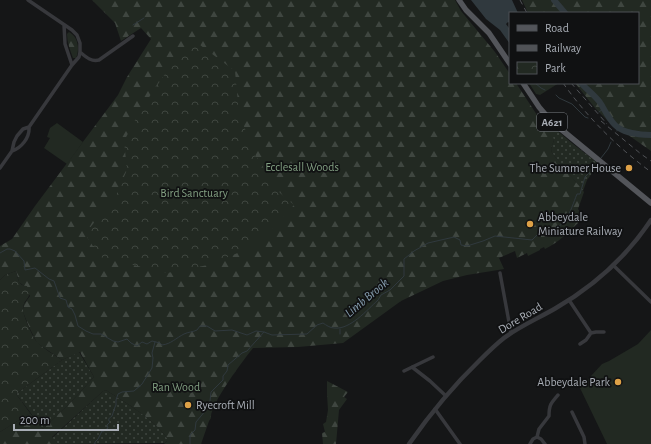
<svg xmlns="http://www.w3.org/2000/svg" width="651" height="444" font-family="'Alegreya Sans',sans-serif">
<defs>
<pattern id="grass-dots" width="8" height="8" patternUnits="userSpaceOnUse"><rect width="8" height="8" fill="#222922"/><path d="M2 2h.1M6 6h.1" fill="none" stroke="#3f4640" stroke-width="1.8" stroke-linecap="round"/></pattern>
<pattern id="forest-firs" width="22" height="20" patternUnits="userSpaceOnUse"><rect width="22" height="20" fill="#222922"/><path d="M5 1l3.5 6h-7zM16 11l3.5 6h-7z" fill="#3f4640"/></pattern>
<pattern id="park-crowns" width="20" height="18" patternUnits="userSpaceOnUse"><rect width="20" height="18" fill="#222922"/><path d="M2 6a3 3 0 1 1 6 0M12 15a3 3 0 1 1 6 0" fill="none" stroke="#3f4640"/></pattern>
</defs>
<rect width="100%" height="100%" fill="#151617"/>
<path fill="url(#grass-dots)" d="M537 115 547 122 573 144 599 164 587 180 583 191 552 153 551 149 554 140Z
M79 352 94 377 71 402 43 429 16 394 62 360Z
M106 390C127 404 153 418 167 438V441L165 443 58 444 52 438 102 392Z"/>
<path fill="url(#forest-firs)" d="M92 0H455L461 11 495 52 510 74V83H516L537 115 551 131 554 140 551 149 552 153 584 192 578 209 580 212 577 218 580 221C569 232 559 242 545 249L544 247 540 249V250L528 256 527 253 517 258 515 251 499 258 504 269 467 275 443 281 401 301 343 343 298 347 253 348C244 359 209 406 211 418L209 421 201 444H164L167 441V438C153 418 127 404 106 390L102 392 52 437 58 444H0V432L30 413 43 429 71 402 94 377 80 352 62 360 37 343 29 327 23 312V309L24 304 30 296 24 286 19 282 16 271 5 275 0 280V246L12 239 35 206 118 95 127 77 151 39 141 28 121 41 115 23Z
M522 0H651V151L624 132 617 129 608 121 595 108 575 83H638V13H528Z
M69 32C78 37 80 48 76 58H73C70 50 67 42 67 34Z
M327 381 348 392 344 397 347 399 339 410 336 444H323L322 433 325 432 323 424 326 422 328 410 327 394Z"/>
<path fill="url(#park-crowns)" d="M196 42 235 71 239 114 256 156 280 193 294 205 278 223 250 248 208 265 167 273 100 257 85 234 116 195 127 170 124 141 141 109 167 71Z
M16 271C18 278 18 286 27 286 33 300 24 297 23 308 22 314 33 338 37 342 41 347 56 356 62 360L16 394 30 413 0 432V280L5 275Z"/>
<path fill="#222922" d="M529 83H559L540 95 536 94Z
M57 123 83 142 67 164 44 148 50 138 47 137 50 128Z
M651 330V444H607L580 388 602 364 609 361 638 344Z"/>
<path fill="#30393e" d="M471 0H512L518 13H510V23L508 22 506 24 509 28H510V44L500 30 486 19Z"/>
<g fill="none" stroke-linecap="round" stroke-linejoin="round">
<path stroke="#30393e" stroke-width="1" d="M133 25 144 18
M535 83 541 88 545 90
M556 95 559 98 572 104 585 117 588 118
M599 112 603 109
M617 131 618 127
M601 158 608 149 611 142
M0 253 7 249H10L15 251 24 261 25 270 35 268 49 279 54 281 60 298 66 300 68 307 72 309 75 315 78 326 86 331 93 334H101L113 341 118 342 127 339 131 343 137 346 142 342 147 344 152 341 160 343 162 345C171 344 176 338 184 334 188 332 193 332 197 330L200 326H207L215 331 232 330 247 335 256 331 264 332 272 335 307 334 317 325 323 323C326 325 330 328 334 328 350 330 367 310 378 300L381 295 390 290 404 276V259L414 251 428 243 454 237 460 240 461 245 467 246 483 241 495 236 532 240 543 229C566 232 570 211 577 194H580L585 177 598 164
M340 329V334
M94 444H95V442L98 439 102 431H104L108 428 107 425 110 422 109 421C108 418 110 418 112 416L115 407 116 405V400L118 394 122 392 134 391 142 384 152 368 153 358 152 353 155 342
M190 444V435L195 430 196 422 206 410 210 401 211 392 223 380V376L227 371 228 365 242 353 247 351 264 332"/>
<path stroke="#30393e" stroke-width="6" d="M554 0 565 13
M581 83C587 90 596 96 601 104 605 111 609 119 615 125 623 133 640 135 651 135"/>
<path stroke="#37383c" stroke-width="3.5" d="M28 0 72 30 77 35 80 43V52L79 57 72 65 29 127
M64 25 65 44 72 65
M80 52C86 57 91 62 99 60L133 36
M0 168 12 151 14 142 17 136 23 129 29 127C30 138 21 148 12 151
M613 265 651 302
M500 273 511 333
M569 300 591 333
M580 344 586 340 591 333 596 332H604
M412 367 430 381 446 396
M404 371 433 357
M435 409 460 444
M572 412 584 437 585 444
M537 437 541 439 545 444
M530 444 533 439 537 437 539 429 549 416C549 405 551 403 558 395"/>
<path stroke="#37383c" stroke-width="4.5" d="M409 444C430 414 453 386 479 361 487 353 495 345 504 338 520 326 539 318 556 308 594 286 627 256 651 220"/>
<path stroke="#53555a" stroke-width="5.5" d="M459 0 466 10 489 33 510 64
M523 83 539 107 551 121 651 203"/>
<path stroke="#505256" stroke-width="1" stroke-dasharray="5 4" stroke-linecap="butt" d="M520 0 527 13
M563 83C587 117 617 147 651 172
M571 83 607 124
M601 121 641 154 651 161"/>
</g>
<g fill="#dea147" stroke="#101112" stroke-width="1.5">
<circle cx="629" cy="168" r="4"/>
<circle cx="530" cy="224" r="4"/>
<circle cx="618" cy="382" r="4"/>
<circle cx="188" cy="405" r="4"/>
</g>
<g text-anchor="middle" stroke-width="3.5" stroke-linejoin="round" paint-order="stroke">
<rect fill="#101112" stroke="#7b7f85" stroke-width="1" x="537" y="113" width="30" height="18" rx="3"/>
<g font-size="11" font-weight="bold" fill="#a9aeb6">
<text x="552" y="126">A621</text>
</g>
<g font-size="12" fill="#829f82" stroke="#101112">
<text x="302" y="171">Ecclesall Woods</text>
<text x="194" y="197">Bird Sanctuary</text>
<text x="176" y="391">Ran Wood</text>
</g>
<g font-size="12" fill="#a9aeb6" stroke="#101112" text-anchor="end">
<text x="621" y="172">The Summer House</text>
<text x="538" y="221" text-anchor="start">Abbeydale<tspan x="538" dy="14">Miniature Railway</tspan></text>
<text x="610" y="386">Abbeydale Park</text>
<text x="196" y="409" text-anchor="start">Ryecroft Mill</text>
</g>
<g font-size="12" fill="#a9aeb6" stroke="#101112">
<text transform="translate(520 318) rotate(-31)" y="4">Dore Road</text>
</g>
<g font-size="13" font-style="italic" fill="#849cad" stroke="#101112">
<text transform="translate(366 297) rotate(-40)" y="5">Limb Brook</text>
</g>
</g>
<rect x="509" y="12" width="130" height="72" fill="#101112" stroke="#4d5054"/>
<rect x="517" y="25" width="20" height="6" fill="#53555a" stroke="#4d5054"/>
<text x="545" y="32" font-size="12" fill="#a9aeb6">Road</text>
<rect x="517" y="45" width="20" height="6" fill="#505256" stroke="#4d5054"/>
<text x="545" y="52" font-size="12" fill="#a9aeb6">Railway</text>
<rect x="517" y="62" width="20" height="12" fill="url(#park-crowns)" stroke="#4d5054"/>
<text x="545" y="72" font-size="12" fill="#a9aeb6">Park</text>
<path d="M14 424v6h104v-6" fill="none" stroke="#a9aeb6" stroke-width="2"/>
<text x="20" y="424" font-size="12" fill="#a9aeb6" stroke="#101112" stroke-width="3" paint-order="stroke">200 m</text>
</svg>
